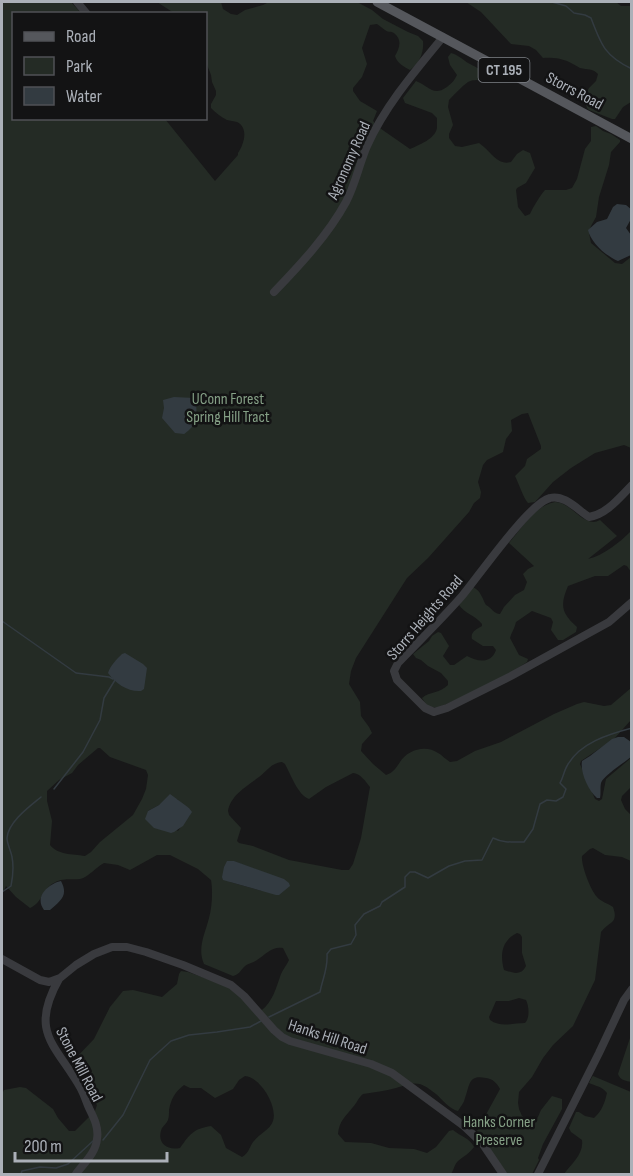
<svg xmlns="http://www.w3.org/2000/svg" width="633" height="1176" font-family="'Sofia Sans Condensed',sans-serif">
<rect width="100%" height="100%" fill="#181819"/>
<path fill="#242b25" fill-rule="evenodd" d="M2 2H71L81 13 14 14V118L165 119 215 181 238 155V153C244 144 249 128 237 122 234 121 230 121 227 120 221 117 215 112 211 108V104L216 95V91L212 82 211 75 206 62V14L174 13 157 2H221L223 9 231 14 237 15 245 10 263 5 269 2H357L372 10 383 19 408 32 418 36 423 41C424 52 420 63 410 70 404 67 397 63 395 56 399 49 403 40 394 33 391 31 389 33 385 30 382 28 380 26 377 24L370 25 362 48 367 64 362 77 353 88V91L360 101 377 111 373 121 374 122V124L410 149C419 145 435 139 437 128 437 125 437 121 437 118L432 113 405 103 403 98 416 81C429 86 433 97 447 87 452 83 454 81 457 75L450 65 448 57 451 53C458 55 462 59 468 63 475 67 479 68 486 73V75C479 83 475 78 468 82 461 87 455 94 449 100L448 107 453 125 449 134V138L455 146 462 147 479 143C491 151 497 166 511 162L517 154 523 150 530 153 535 168 526 183 517 188 516 190 518 207 525 216 530 214C532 209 541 194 545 190H566L572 188 577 179 585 149 591 141V127L596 126 603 131 611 134 620 140V142L611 152 609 165 599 197 596 217 591 226 589 233 591 243 615 263 622 264 631 257V448L624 445 595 453 571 468 553 482 535 502 528 503C523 497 519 484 515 476L525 466 527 459 541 449V446L528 413 522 414 511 420 512 431 506 439 503 452 487 460 483 465 478 482 481 492 480 498 474 503 469 512 428 558 407 578 356 658 351 671 349 684 360 702 361 716 369 727 372 733 362 744 361 751 373 764 386 775C393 773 396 768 400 762 407 750 426 744 438 753 442 755 445 759 450 762L457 761 475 751 501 742 554 714 577 704 584 702 604 706 611 705 631 688V720L614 739 581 761 580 764 595 799 599 801 602 799 606 779 631 758V787L622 796 621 800 625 809 631 815V861L622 857 605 855 593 848 590 849 582 856C581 865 590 889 597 897 601 902 608 903 613 907 619 924 609 921 601 932L595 980 573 1026 553 1045 543 1058 532 1077 519 1092 518 1103 519 1109 522 1116 531 1122 537 1119 541 1110 552 1096 562 1099V1109L543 1144 538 1158 539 1160 532 1174H507L477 1131 500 1089C497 1083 493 1079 486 1078 468 1074 470 1085 465 1098 464 1103 461 1106 458 1111 449 1109 443 1100 436 1094 419 1080 415 1082 396 1088 385 1091 374 1092 363 1094 358 1098 357 1103 353 1107 346 1116 339 1121 338 1134L345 1142 371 1143 389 1148 414 1149 427 1153 436 1147 449 1131 453 1130C460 1136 470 1138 474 1147 470 1153 464 1156 458 1161 454 1165 454 1170 451 1174H2V1094L4 1090 20 1087 26 1088 53 1109 58 1118 69 1131H75L95 1111 97 1105 90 1097 83 1082 76 1074 72 1064 73 1061 94 1039 110 1007 123 991 133 990 162 997 177 984 179 974 181 971 188 972 225 985 262 1010C273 1001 276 988 281 974 283 969 287 965 289 960L283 948C272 946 266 954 257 960 253 963 248 963 244 967 240 971 240 974 233 976L204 964C197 948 205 934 209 918 212 907 213 891 211 880L198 869 170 855H157L130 870 118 865 104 863C96 867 89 877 80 879 70 880 62 877 52 884 41 892 42 903 30 908L16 897 6 886 3 892H2ZM98 748H100L110 757 146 770 148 775 146 789 142 799 133 815 100 842 91 852 85 856C72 854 58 855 50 845L52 821 47 801V791L59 780 72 773 78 765ZM282 762 285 764C291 775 298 795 309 799L326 787 353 773C360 773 366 782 370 787L361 838 353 864 349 870H342L289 860 253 846 239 843 237 841 241 828 229 815 228 811C231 795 246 787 259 777 267 771 271 763 282 762ZM177 799 183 805 189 808 190 815 178 831 148 811 159 805ZM227 861H233L268 874 262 891 230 882ZM517 933 520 934 522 937V953L526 966C521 976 513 973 504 970 500 955 501 941 517 933ZM519 998 526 1000C529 1006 530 1018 525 1023 513 1023 501 1028 490 1020L489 1017 496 1001H509ZM245 1076C260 1077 278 1106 273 1121 270 1130 259 1134 253 1142 249 1148 249 1153 242 1157L226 1148 221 1135 211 1126C193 1129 190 1134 180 1148 166 1151 156 1142 162 1128 164 1125 167 1123 168 1120 169 1117 169 1113 169 1110 171 1099 175 1092 184 1085L190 1088H201L215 1098 233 1089 239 1080Z
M466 2H616L621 6H631V102L623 107 615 119H612L589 110 587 108 584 98 589 88 596 81 598 74C592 68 588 70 580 68 576 66 572 63 567 61 560 58 551 57 543 58L536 50 529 46 511 44 481 12Z
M555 502C573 503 584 529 600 520L617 536 588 559C604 555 619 543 631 531V572L627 566 624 565 608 576H595L568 586C560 605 561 613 577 627L576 632 563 640H558L551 630 553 622 551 618 532 611 516 622C515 628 511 633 510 638L519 655 528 659 527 662 503 678 438 708 428 707 422 698C430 691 439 694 448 685V681L441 673 428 666 421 660 416 658 413 654 429 641 432 636 438 632 441 633 449 646 443 656 450 665H454L467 656C478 662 491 664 496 650L493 646H483L472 639C470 632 477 629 482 626V624C476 616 464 613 459 605L467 594 473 587C481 591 482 598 486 605 492 608 494 614 500 614L504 607 515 595 524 590 527 582 523 574 528 569 534 566 509 543C522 528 534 506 555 502Z
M631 1035H632L631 1082C626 1081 620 1080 618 1074Z
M593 1076 631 1092V1174H564C571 1164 584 1154 582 1140L571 1132 569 1128 576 1112H579L585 1116 594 1118C602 1111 605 1102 607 1093 602 1086 595 1086 589 1083L592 1077Z"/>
<path fill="#333b41" d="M617 204 626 205 632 210 631 219 626 228 631 235V255L618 261C606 256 591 243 588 230L597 222 607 219 613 207Z
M174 397 194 398C198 405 197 420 192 427 191 428 185 434 184 434L175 433 162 418 164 408 163 400Z
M125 653 143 664 147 668 144 689 141 691C128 692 116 684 108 673 110 666 117 659 122 654Z
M618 737H624L631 742V757C625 762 603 776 601 783 600 787 601 794 600 798H597C588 790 580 772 582 761L590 756 612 739Z
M170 794 189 808 192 812 183 826 174 832 171 833 154 828 145 819 148 811 159 805Z
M227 861H234L284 879 289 883 290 886 279 895H276L230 882 223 880 222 877 224 867Z
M61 881C69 896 60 901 50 910H44C34 897 48 884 61 881Z"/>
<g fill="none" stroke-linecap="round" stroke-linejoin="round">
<path stroke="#333b41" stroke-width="1.5" d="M552 2 566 6 574 13 585 15 591 18C601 45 605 56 632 69
M2 621 76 673 109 677 113 679
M54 789 83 752 100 720 104 698 115 680
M2 892 11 886C13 876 14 867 12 857 11 851 7 844 7 838 8 822 30 806 41 797
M269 1017 320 992C323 977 328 969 327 954L331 949 351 944 356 935 355 925 364 914 380 906 382 902 405 887V877L410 872H415L428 878 449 866 465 861 482 860 493 838C503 843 513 842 524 842L533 829 540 804 547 800 556 801 563 797 566 789 560 783C563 778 564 771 567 766 579 743 609 734 632 728
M103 1140 123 1115 150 1060 171 1041 189 1035 217 1032 250 1027 261 1021
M21 1174 22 1171 40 1167 56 1168 68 1164 93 1141"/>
<path stroke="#393a3e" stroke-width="8" d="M77 2 87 14
M274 292C300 265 328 235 346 202 355 185 359 165 367 146 385 106 415 71 443 37
M632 485C619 498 607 514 589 517 578 510 564 494 550 498 529 503 478 577 462 596 441 620 419 641 398 663L394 671 397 680 425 708 434 712 447 708 511 676 609 622 632 602
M2 959 40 980 49 982 60 978 76 965 94 954 112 947H127L146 952 183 965 231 985 244 996 274 1030 282 1037 290 1041 371 1064 392 1073 464 1126 482 1143 503 1174
M59 979C29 1032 55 1044 80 1087 84 1094 86 1101 89 1108 94 1118 99 1128 97 1139 96 1153 83 1164 76 1174
M538 1174 599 1053 624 1000 632 989"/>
<path stroke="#55575c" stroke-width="9" d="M377 2 632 139"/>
</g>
<g text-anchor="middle" stroke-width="5" stroke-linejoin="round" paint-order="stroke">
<rect fill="#131314" stroke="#7d8187" stroke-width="1.5" x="478.5" y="58" width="51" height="24" rx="4.5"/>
<g font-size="15" font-weight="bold" fill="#abb0b8">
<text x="504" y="75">CT 195</text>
</g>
<g font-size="16" fill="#abb0b8" stroke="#131314">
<text transform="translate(575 90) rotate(28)" y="6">Storrs Road</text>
<text transform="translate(348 160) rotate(-66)" y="6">Agronomy Road</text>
<text transform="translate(424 617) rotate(-49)" y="6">Storrs Heights Road</text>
<text transform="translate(328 1036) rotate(18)" y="6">Hanks Hill Road</text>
<text transform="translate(80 1064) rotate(62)" y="6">Stone Mill Road</text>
</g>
<g font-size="16" fill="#85a086" stroke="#131314">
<text x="228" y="404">UConn Forest<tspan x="228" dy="18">Spring Hill Tract</tspan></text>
<text x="499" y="1127">Hanks Corner<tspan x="499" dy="18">Preserve</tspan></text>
</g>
</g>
<rect width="633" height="1176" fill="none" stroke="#abb0b8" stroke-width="6"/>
<rect x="12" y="12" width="195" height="108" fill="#131314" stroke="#505256" stroke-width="1.5"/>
<rect x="24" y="32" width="30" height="9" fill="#55575c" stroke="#505256" stroke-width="1.5"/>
<text x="66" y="42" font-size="18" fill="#abb0b8">Road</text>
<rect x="24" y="57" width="30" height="18" fill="#242b25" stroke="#505256" stroke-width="1.5"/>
<text x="66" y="72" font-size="18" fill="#abb0b8">Park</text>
<rect x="24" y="87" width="30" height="18" fill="#333b41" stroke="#505256" stroke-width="1.5"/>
<text x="66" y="102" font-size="18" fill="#abb0b8">Water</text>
<path d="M15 1152v9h152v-9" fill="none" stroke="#abb0b8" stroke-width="3"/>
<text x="24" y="1152" font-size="18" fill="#abb0b8" stroke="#131314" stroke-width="4.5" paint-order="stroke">200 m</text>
</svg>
